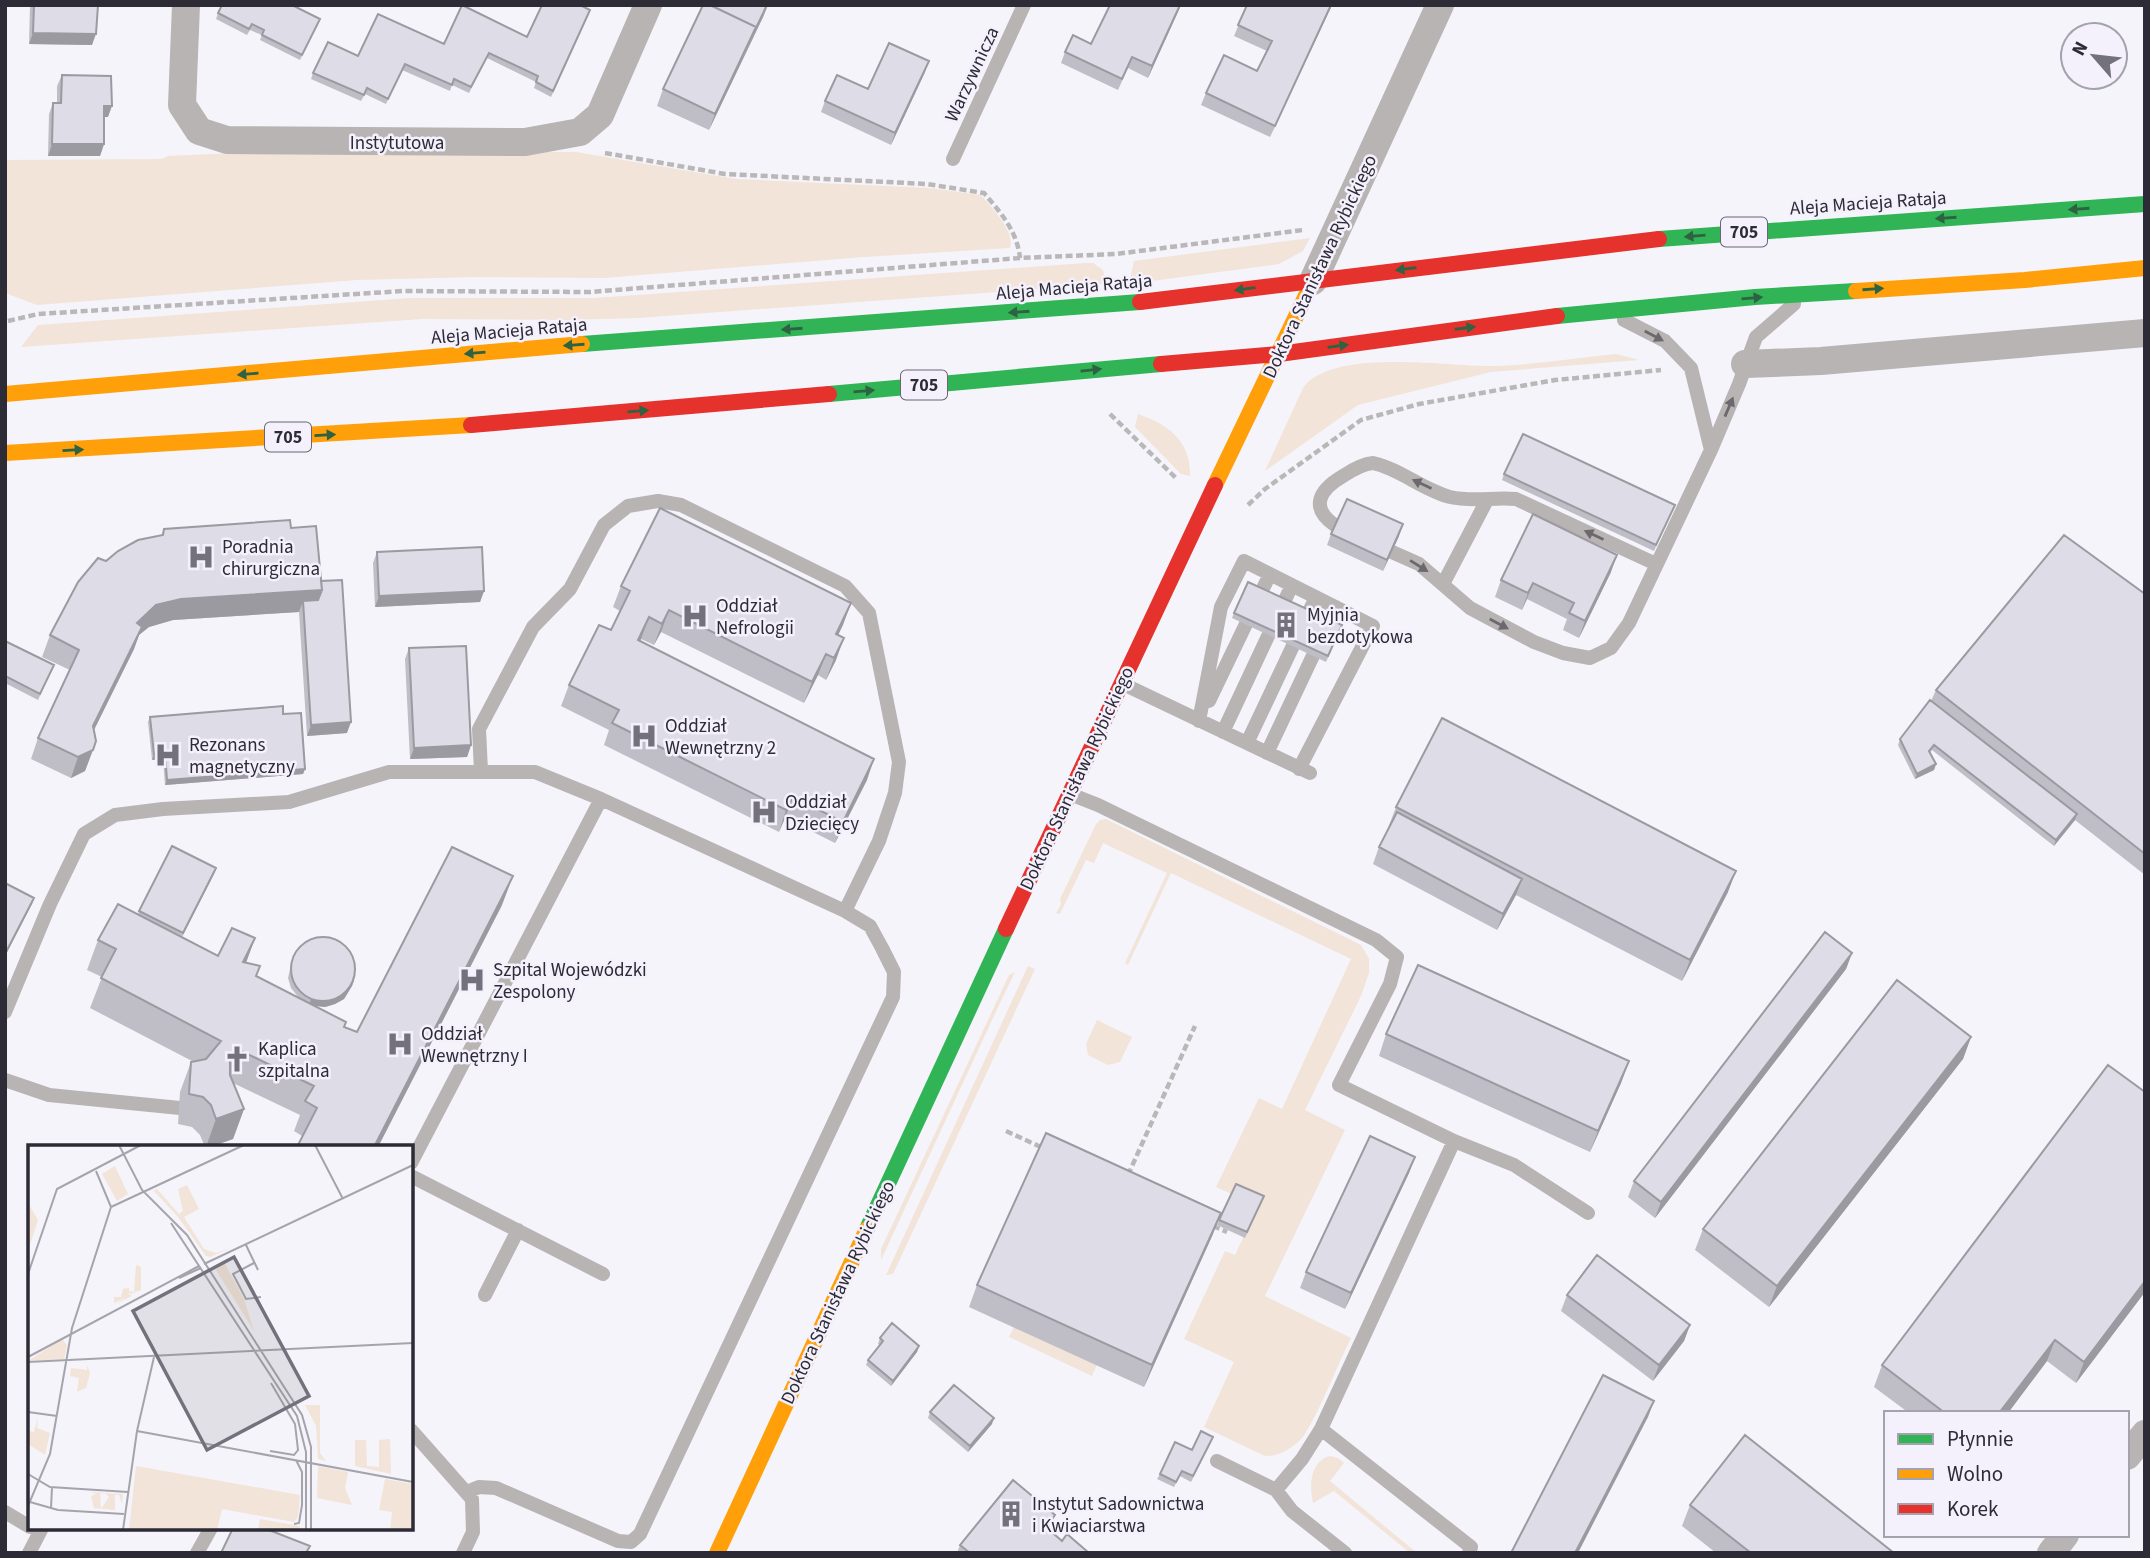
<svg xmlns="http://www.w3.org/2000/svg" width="2150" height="1558" font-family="'Source Sans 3',sans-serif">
<rect width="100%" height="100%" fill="#f5f4fa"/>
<path fill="#f2e4d8" d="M258 152H576L736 179 929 188 981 195C991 207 1016 232 1010 248L864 257 604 278 476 277 357 280 37 305 5 293V160L162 159 168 156Z
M1310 238 1303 251 1279 264 1129 284 1134 261Z
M1086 263H1093L1103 270 1106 284 638 318 567 320 422 319 21 347 38 325 410 298H594Z
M1616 354 1639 360 1491 372 1358 405 1265 471 1303 388C1331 348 1445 366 1488 366 1530 366 1574 358 1616 354Z
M1138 414C1168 424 1191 441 1190 476L1181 474 1135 427Z
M1106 819 1361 945 1369 959V973L1361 996 1305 1110 1345 1130 1265 1296 1351 1338C1336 1368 1323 1404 1306 1432 1299 1445 1280 1457 1265 1456L1204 1427 1234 1362 1184 1339 1225 1251 1235 1255 1258 1206 1216 1187 1259 1098 1282 1109 1351 959 1171 873 1128 965 1125 963 1167 873 1103 843 1094 863 1086 860 1060 914 1056 913 1061 904 1060 899 1096 824 1100 820Z
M1028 966 1035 969 893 1274 886 1275Z
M1015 972 999 1005 881 1260V1249L1009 975Z
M1097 1020 1132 1037 1120 1062 1108 1065 1088 1055 1086 1044Z
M1014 1327 1097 1365 1092 1376 1009 1337Z
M1330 1456 1338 1458 1344 1463 1330 1481 1417 1553H1410L1334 1491 1313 1503C1309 1486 1310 1461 1330 1456Z"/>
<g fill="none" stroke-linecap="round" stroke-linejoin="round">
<path stroke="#b9b7b8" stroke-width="4.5" stroke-dasharray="7 3.5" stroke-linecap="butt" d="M605 153 725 174 927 184 984 193C1001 213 1017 231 1020 258
M8 321 38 314 403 291 590 292 1020 258 1116 254 1303 230
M1110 414 1177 479
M1248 505 1265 489 1361 420 1419 404 1555 380 1661 370
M1006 1131 1043 1148
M1128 1175 1195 1026
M1213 1226 1227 1232"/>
<path stroke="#b7b4b3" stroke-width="14" d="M953 159 1024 5
M1624 320 1665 341 1691 368 1711 450
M1336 526C1309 508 1319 490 1343 476 1352 470 1362 464 1373 463 1400 469 1423 490 1450 497 1472 502 1494 497 1516 499L1656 564
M1392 552 1419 564 1470 608 1534 642 1563 653 1590 658 1611 648 1629 623 1711 450 1739 384 1756 337 1794 304
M1443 584 1487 500
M1121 683 1310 773
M1209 701 1270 574
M1199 721 1221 607 1244 561 1373 626 1299 769
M1223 732 1292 585
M1247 743 1316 597
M1267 753 1336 607
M481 771 479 729 533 627 570 589 604 525 628 506 658 501 681 505 845 586 869 613 899 762 895 793 879 841 845 911 601 799
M1070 794 1098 805 1376 940 1397 957 1390 984 1339 1085 1454 1141 1514 1165 1588 1213
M5 1012 50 904 84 834 115 815 163 809 289 802 389 772H535L601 799 411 1163
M5 1080 49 1095 180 1108
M411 1176 603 1274
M485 1295 518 1230
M1321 1429 1471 1547 1469 1553
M411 1430 472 1499 473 1532 463 1553
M1217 1461 1276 1490 1302 1459 1321 1429 1454 1141
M1276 1490 1292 1511 1345 1553
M467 1492 479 1487 496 1488 618 1541 631 1542 640 1534 893 997 894 972 882 948 870 926 845 911
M5 1512 30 1527
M29 1553 42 1528
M197 1553 211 1528"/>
<path stroke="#b7b4b3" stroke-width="28" d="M186 5 182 105 199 131 227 140 525 142 580 132 600 115 648 5
M1313 281 1440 5
M1745 364 1821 361 2145 333
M2127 1456 2145 1434
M2051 1553 2065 1535"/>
<path stroke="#30b455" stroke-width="16" d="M1659 239 2145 204
M1557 316 1755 297 1856 291
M582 344 1140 302
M829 394 1161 364
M867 1229 1006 929"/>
<path stroke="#ff9f0a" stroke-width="16" d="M1856 291 2025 280 2145 268
M5 394 582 344
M5 453 471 425
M1215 485 1313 281
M717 1553 867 1229"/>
<path stroke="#e5322d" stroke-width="16" d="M1140 302 1659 239
M1161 364 1279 354 1557 316
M471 425 829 394
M1006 929 1215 485"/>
</g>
<path fill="#bfbdc6" d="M30 5H98L92 45 29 44Z
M1181 5 1148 78 1128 68 1118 90 1061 63 1065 52 1091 44Z
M1247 5H1332L1270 137 1201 105 1206 93 1257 71 1267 51 1234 36Z
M218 13 318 24 300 60 260 40 262 35 250 30 247 35 216 19Z
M764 15 709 130 657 106 663 89Z
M588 16 551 97 534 88 536 82 487 58 469 93 452 85 450 91 402 70 386 104 365 94 361 101 311 79 313 73 358 56 444 44 527 37Z
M925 72 891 145 821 112 825 101Z
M62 75 108 117H104V144L100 156H48L49 114 53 103H57V86Z
M1504 474 1675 505 1654 551 1502 480Z
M291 528 321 581 347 733 307 736 299 612 173 620 149 627 139 635 134 649 94 730 96 741 85 771 71 778 31 759 38 738 70 670 42 657 50 635 106 561 161 536 164 529Z
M1331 534 1399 536 1383 571 1327 545Z
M377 552 484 591 480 602 375 607 373 563Z
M1611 572 1579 638 1563 630 1567 619 1527 599 1522 610 1495 597 1501 580Z
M621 586 851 603 838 635 836 660 826 680 818 675 804 703 661 632 654 645 641 639 640 641 867 780 835 843 785 818 779 832 604 745 609 730 561 706 569 685 611 630 620 611 613 607Z
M2145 594V875L2075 820 2054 846 1932 750 1930 753 1936 764 1934 770 1915 779 1898 745 1900 739 1931 701 1936 690Z
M1234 613 1342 625 1326 662 1232 618Z
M5 641 54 665 38 700 5 683Z
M409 648 471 745 467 757 410 759 405 659Z
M283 714 305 769 303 774 165 785 163 759 152 760 148 722 150 717Z
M1396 807 1728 892 1682 981 1516 895 1497 930 1373 864 1379 847 1389 828H1388Z
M216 868 181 937 218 956 255 938 246 963 256 976 299 998 291 988 288 978 293 956 354 980 352 986 344 999 335 1004 325 1007 314 1006 345 1027 357 1032 502 905 378 1147H297L302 1136 294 1131 300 1115 233 1083 244 1109 233 1139 210 1147H205L200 1135 192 1127 178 1124 180 1092 191 1062 192 1061 90 1008 102 977 87 970 98 940 138 914 139 911Z
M1852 953 1846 969 1655 1218 1628 1197 1634 1181Z
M1386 1034 1629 1061 1621 1083 1590 1152 1379 1056Z
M1971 1037 1963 1059 1769 1307 1695 1250 1703 1229Z
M1415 1157 1409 1173 1345 1309 1300 1288 1306 1272Z
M1262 1201 1245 1238 1217 1225 1219 1220Z
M1213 1234 1144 1387 969 1307 977 1285Z
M2145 1292 2076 1383 2047 1361 2008 1413H1909L1874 1387 1882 1365Z
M1567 1295 1690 1325 1684 1341 1653 1381 1561 1311Z
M880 1338 919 1346 917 1352 891 1386 866 1365 868 1360 880 1345 878 1344Z
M930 1412 992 1424 968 1452 928 1418Z
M1211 1443 1191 1482 1180 1476 1174 1487 1157 1479 1160 1474 1192 1450Z
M1690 1505 1894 1553H1716L1682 1526Z
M1055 1515 1049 1530 1062 1541 1089 1553H957L960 1545Z"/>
<path fill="#9b9aa1" d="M768 5 764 15 709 130 715 114Z
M1180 5H1181L1148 78 1152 66Z
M1331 5H1332L1270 137 1275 126Z
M33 33 96 34 92 45 29 44Z
M929 61 925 72 891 145 895 133Z
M104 106H112L108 117H100Z
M52 144H104L100 156H48Z
M1403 524 1399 536 1383 571 1387 560Z
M1617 555 1611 572 1579 638 1585 621Z
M1533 583 1527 599 1522 610 1528 593Z
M322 590 314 611 303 601 299 612 173 620 149 627 139 635 134 649 85 748 93 726 137 623 156 605 181 599Z
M484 591 480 602 375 607 379 596Z
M851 603 843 625 828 656 836 634Z
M669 610 661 632 654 645 662 624Z
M649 617 641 639 630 661 638 640Z
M844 638 836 660 826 680 834 658Z
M826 654 818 675 804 703 812 682Z
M351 722 347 733 307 736 311 725Z
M471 745 467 757 410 759 414 748Z
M93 750 85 771 71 778 78 757Z
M165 753 163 759 152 760 154 754Z
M874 759 867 780 835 843 843 822Z
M1936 764 1934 770 1915 779 1917 774Z
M305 769 303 774 165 785 167 780Z
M793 797 785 818 779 832 786 810Z
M2077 814 2075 820 2054 846 2056 840Z
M216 868 214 874 181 939 183 933Z
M1736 871 1728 892 1682 981 1690 960Z
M513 876 502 905 378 1147H374Z
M1522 879 1516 895 1497 930 1503 914Z
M34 898 32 904 5 956V954Z
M255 938 244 968 243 962Z
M1852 953 1846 969 1655 1218 1661 1202Z
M354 980 352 986 344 999 335 1004 325 1007 309 1005 311 999Z
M1971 1037 1963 1059 1769 1307 1777 1286Z
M1629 1061 1621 1083 1590 1152 1598 1131Z
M244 1109 233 1139 210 1147H206L216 1119Z
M1415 1157 1409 1173 1345 1309 1351 1293Z
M1221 1213 1213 1234 1144 1387 1152 1365Z
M2145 1281V1292L2076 1383 2084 1362Z
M1690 1325 1684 1341 1653 1381 1659 1365Z
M2055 1340 2047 1361 2008 1413H1999Z
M919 1346 917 1352 891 1386 893 1381Z
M1654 1401 1648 1417 1578 1553H1575Z
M994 1418 992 1424 968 1452 970 1446Z
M1055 1515 1049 1531 1046 1527Z"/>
<path fill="#dedce6" stroke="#9b9aa1" stroke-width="2" d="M34 5H98L96 34 33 33Z
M222 5H292L320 19 302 55 262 35 264 30 252 24 249 29 218 13Z
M462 5 527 37 542 5H580L590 10 553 91 536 82 538 76 489 53 471 87 454 79 452 85 405 64 388 99 367 88 364 95 313 73 328 42 358 56 378 14 444 44Z
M703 5H710L756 27 715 114 663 89Z
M710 5H767L754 32 756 27Z
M1110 5H1180L1152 66 1132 57 1122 79 1065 52 1073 35 1091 44Z
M1247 5H1331L1275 126 1206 93 1224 55 1257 71 1272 41 1238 25Z
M889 43 929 61 895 133 825 101 837 75 868 89Z
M62 75 111 76 112 106H104V144H52L53 103H61Z
M1523 434 1675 505 1656 545 1504 474Z
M1347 499 1403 524 1387 560 1331 534Z
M660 508 851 603 836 634 844 638 834 658 826 654 812 682 669 610 662 624 649 617 638 640 874 759 843 822 793 797 786 810 612 723 619 710 569 685 599 625 611 630 630 591 621 586Z
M1533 514 1617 555 1585 621 1569 613 1574 603 1533 583 1528 593 1501 580Z
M290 520 291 528 316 526 322 590 181 599 156 605 137 623 142 627 93 726 96 741 93 750 78 757 38 738 79 650 50 635 78 582 98 558 106 561 118 551 138 540 163 535 164 529Z
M2064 535 2145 594V854L1936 690Z
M482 547 484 591 379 596 377 552Z
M342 580 351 722 311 725 303 601 318 600 322 590 321 581Z
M1248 582 1342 625 1328 656 1234 613Z
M5 641 54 665 40 694 5 676Z
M466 646 471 745 414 748 409 648Z
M1930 700 2077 814 2056 840 1934 745 1929 751 1936 764 1917 774 1900 739Z
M283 706V714L301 713 305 769 167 780 165 753 154 754 150 717Z
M1442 718 1736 871 1690 960 1396 807Z
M1397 812 1522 879 1503 914 1379 847Z
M172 846 216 868 183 933 139 911Z
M452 847 513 876 374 1147H297L317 1108 305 1101 314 1086 235 1048 230 1060V1075L244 1109 216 1119 211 1105 203 1097 189 1094 191 1062 206 1059 221 1041 101 978 116 949 98 940 118 904 218 956 232 928 255 938 243 962 260 966 256 976 346 1022 344 1027 357 1032Z
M5 883 34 898 5 954Z
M1825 932 1852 953 1661 1202 1634 1181Z
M291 969a32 32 0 1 1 64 0a32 32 0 1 1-64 0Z
M1418 965 1629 1061 1598 1131 1386 1034Z
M1897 980 1971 1037 1777 1286 1703 1229Z
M2108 1065 2145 1092V1281L2084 1362 2055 1340 1999 1413H1945L1882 1365Z
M1046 1133 1221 1213 1152 1365 977 1285Z
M1370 1136 1415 1157 1351 1293 1306 1272Z
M1236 1184 1264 1196 1247 1232 1219 1220Z
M1597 1255 1690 1325 1659 1365 1567 1295Z
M892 1323 919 1346 893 1381 868 1360 883 1341 880 1338Z
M1603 1375 1654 1401 1575 1553H1511Z
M954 1385 994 1418 970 1446 930 1412Z
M1201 1431 1213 1437 1193 1476 1182 1471 1176 1482 1160 1474 1175 1442 1192 1450Z
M1745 1435 1894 1553H1751L1690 1505Z
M1013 1480 1055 1515 1046 1527 1062 1541 1067 1534 1089 1553H970L960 1545Z
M233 1528H264L310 1546 306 1553H221Z"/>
<defs><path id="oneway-solid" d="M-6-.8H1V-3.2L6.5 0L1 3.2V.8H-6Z" transform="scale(1.75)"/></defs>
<g fill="#2e6242">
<use href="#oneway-solid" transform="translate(2079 209) rotate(176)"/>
<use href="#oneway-solid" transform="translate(1946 218) rotate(176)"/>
<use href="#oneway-solid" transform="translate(1695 236) rotate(175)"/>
<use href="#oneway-solid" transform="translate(1406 269) rotate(173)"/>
<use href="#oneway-solid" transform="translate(1245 289) rotate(173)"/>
<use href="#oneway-solid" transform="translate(1873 289) rotate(-4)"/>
<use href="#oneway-solid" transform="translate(1752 298) rotate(-5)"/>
<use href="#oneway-solid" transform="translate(1019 312) rotate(176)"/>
<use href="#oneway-solid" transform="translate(1465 328) rotate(-8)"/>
<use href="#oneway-solid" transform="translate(792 329) rotate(176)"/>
<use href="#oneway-solid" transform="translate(574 345) rotate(176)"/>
<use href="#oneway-solid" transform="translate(1338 346) rotate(-8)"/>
<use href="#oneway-solid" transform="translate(475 353) rotate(175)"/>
<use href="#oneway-solid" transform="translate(1091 370) rotate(-6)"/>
<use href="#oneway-solid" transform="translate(248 374) rotate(175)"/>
<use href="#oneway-solid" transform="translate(864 391) rotate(-5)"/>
<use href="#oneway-solid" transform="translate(638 411) rotate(-5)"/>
<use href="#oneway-solid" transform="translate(325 435) rotate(-3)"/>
<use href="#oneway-solid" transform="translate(73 450) rotate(-3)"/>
</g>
<g fill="#6b696e">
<use href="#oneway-solid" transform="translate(1654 336) rotate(28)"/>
<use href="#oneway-solid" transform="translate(1729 407) rotate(-67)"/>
<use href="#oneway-solid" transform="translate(1422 484) rotate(-155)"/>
<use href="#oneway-solid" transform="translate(1594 535) rotate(-155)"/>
<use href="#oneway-solid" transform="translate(1419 566) rotate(32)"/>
<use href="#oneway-solid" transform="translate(1499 624) rotate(28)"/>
</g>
<defs>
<g id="hospital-bare" transform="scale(2.1)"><path d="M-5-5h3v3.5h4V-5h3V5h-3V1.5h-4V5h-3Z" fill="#73717b" stroke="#f4f1fd" stroke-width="2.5" paint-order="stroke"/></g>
<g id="building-bare" transform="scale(2.1)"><path d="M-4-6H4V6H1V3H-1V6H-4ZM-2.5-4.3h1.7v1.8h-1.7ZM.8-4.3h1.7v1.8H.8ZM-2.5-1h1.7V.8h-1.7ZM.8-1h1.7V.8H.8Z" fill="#73717b" stroke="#f4f1fd" stroke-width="2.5" paint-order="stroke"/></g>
<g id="church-bare" transform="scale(2.1)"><path d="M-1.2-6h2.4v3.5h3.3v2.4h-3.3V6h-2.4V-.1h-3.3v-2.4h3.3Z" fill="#73717b" stroke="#f4f1fd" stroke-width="2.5" paint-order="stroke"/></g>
</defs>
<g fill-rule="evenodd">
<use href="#hospital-bare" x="201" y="557"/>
<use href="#hospital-bare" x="695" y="616"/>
<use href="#building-bare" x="1286" y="625"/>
<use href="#hospital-bare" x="644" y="736"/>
<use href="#hospital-bare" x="168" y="755"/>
<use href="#hospital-bare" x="764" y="812"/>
<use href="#hospital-bare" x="472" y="980"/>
<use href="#hospital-bare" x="400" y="1044"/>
<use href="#church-bare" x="237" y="1059"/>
<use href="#building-bare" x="1011" y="1514"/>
</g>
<g text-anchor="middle" stroke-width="5" stroke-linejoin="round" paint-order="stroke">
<g fill="#f4f1fd" stroke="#696672" stroke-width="2">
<rect x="1721" y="217.5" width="46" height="29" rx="5"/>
<rect x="901" y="370.5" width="46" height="29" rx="5"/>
<rect x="265" y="422.5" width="46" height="29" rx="5"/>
</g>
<g font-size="18" font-weight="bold" fill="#2d2b36">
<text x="1744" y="238">705</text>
<text x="924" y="391">705</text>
<text x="288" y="443">705</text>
</g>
<g font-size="19" fill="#2d2b36" stroke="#f4f1fd">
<text transform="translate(971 74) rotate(-65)" y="7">Warzywnicza</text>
<text x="397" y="149">Instytutowa</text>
<text transform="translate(1868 202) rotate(-4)" y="7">Aleja Macieja Rataja</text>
<text transform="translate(1319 266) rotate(-65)" y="7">Doktora Stanisława Rybickiego</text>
<text transform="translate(1074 286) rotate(-5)" y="7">Aleja Macieja Rataja</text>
<text transform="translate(509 330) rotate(-5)" y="7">Aleja Macieja Rataja</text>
<text transform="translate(1076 778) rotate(-65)" y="7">Doktora Stanisława Rybickiego</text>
<text transform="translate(837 1292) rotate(-65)" y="7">Doktora Stanisława Rybickiego</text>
</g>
<g font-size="19" fill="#2d2b36" stroke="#f4f1fd" text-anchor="start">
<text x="222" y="553">Poradnia<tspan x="222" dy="22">chirurgiczna</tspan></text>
<text x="716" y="612">Oddział<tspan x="716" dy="22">Nefrologii</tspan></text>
<text x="1307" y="621">Myjnia<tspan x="1307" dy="22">bezdotykowa</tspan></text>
<text x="665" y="732">Oddział<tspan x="665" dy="22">Wewnętrzny 2</tspan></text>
<text x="189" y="751">Rezonans<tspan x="189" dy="22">magnetyczny</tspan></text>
<text x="785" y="808">Oddział<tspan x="785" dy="22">Dziecięcy</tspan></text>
<text x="493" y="976">Szpital Wojewódzki<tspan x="493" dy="22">Zespolony</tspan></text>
<text x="421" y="1040">Oddział<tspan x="421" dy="22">Wewnętrzny I</tspan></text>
<text x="258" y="1055">Kaplica<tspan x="258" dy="22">szpitalna</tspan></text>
<text x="1032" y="1510">Instytut Sadownictwa<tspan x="1032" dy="22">i Kwiaciarstwa</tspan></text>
</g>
</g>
<g transform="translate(28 1145)">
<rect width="385" height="385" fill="#f5f4fa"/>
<path d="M87 21 100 49 89 56 74 29ZM159 40 171 64 156 72 176 104 188 108 202 103 182 112 178 111 150 72 126 46 121 48 129 44 151 69 155 66 150 44ZM0 58 10 75 0 106ZM195 115 216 154 226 186 188 125ZM108 120 113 122V145L103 149 99 148 104 151 87 160 98 153 86 158V146V152H93L95 144 101 143V131V146L106 147ZM34 194 39 200 36 214 0 216ZM59 220 62 228 58 243 49 247 51 233 42 231 43 223 59 225ZM277 260H292V308L298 316 290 314 288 281ZM10 272 9 283 22 288 17 310 0 299V286L6 287ZM362 294 363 329 327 321V295H338L339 321 351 322V295ZM108 321 272 350 270 372 266 377 194 364 189 385H101ZM290 321 320 327 317 343 324 360 289 353ZM357 334 385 339V385H362L364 367 351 365ZM63 347 76 348 72 349 73 364 81 352 77 348 95 349 94 359 91 350H87V365L66 363 63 351 68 349ZM232 374 272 381 271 385H230Z" fill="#f2e4d8"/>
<path fill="none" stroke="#a5a4ac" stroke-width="2" d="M91 0 114 45 159 90 274 270 283 302V385M287 0 315 54M68 26 83 62M83 62 216 0M143 78 269 271 278 307V385M218 100 230 125M226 118 205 129 218 154 233 152M176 119 385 20M0 129 29 44 113 0M151 133 173 123M0 212 171 121M0 217 385 198M0 267 29 271M109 286 385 337M242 306 266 310 270 305 267 279 243 238M0 329 22 342 100 347M2 357 30 365 96 369M0 361 22 309 44 183 83 62M23 363 24 342M266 379 271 378 274 360V327L268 315M95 385 109 286 126 212"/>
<path fill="#73717b" fill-opacity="0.15" stroke="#73717b" stroke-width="3.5" d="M206 112 281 251 179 305 105 166Z"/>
<rect width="385" height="385" fill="none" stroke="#2d2b36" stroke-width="3.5"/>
</g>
<rect width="2150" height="1558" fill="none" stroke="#2d2b36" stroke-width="14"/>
<rect x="1884" y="1411" width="245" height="126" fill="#f4f1fd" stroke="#a4a2ad" stroke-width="2"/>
<rect x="1898" y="1434" width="35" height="10" fill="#30b455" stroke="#a4a2ad" stroke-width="2"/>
<text x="1947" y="1446" font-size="21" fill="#2d2b36">Płynnie</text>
<rect x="1898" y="1469" width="35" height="10" fill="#ff9f0a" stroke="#a4a2ad" stroke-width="2"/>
<text x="1947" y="1481" font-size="21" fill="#2d2b36">Wolno</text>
<rect x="1898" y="1504" width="35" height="10" fill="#e5322d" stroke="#a4a2ad" stroke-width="2"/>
<text x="1947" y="1516" font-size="21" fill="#2d2b36">Korek</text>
<g transform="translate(2094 56) rotate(298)"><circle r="33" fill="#f4f1fd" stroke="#a4a2ad" stroke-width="2"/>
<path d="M0-5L12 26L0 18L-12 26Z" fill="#73717b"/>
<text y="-10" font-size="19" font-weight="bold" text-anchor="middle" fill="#2d2b36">N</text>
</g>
</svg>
